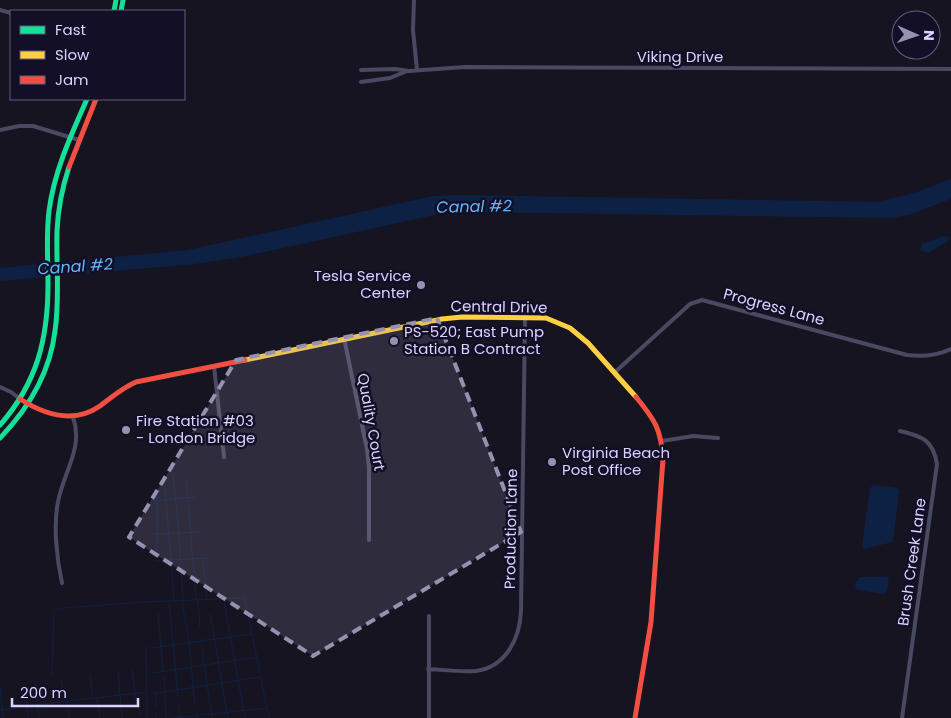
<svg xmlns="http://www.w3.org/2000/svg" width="951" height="718" font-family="Poppins,sans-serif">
<rect width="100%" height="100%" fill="#161421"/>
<path fill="#0d2144" d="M951 179V199L912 214 892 218 468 212 439 214 241 257 195 264 0 281V268L188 250 433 196 456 195 878 202 917 192Z
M944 236 948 237V241L928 253 920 250 922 244Z
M873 485 897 488 899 491 893 541 889 543 864 549 862 546 870 488Z
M860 577H887L889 580 887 592 883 594 858 590 855 587 856 582Z"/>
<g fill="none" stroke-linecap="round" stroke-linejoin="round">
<path stroke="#0d2144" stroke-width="1" d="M164 474 174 600
M173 474 179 533 183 600
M186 478 196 599
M157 491V555
M152 501 195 497
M154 534 202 532
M203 559 207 600
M154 561 208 558
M182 601 189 643 195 706
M198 601 200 628
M224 601 245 718
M169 602 178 696
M158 613 163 669
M210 613 228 718
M252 634 269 718
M201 638 202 644
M146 645 147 718
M152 648 252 634 244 597
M202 650 212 718
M132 670 135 694 140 714
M118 672 122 718
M152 673 257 657
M90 675 93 699
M52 676 54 611 62 608 145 602 242 598
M164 676 166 718
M61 678 66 702
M35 682 38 703
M25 683 28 718
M0 686 3 718
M156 693V707
M151 694 260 677
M97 699 100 718
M67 702 70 718
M178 703 180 718
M26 706 147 692
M37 706 39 718
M0 710 17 708
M196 712 197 718
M156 718V713
M172 718 267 708"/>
<path stroke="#4a4962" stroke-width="4" d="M414 0 413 30 417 70
M0 10 11 13
M361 70 395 69 409 71 465 67 951 69
M361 82 390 78 407 71
M0 130 19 126H33L79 140
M344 338 367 449 369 467V540
M214 366 224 457
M614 373 690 304 702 300 907 355C923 357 936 356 951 349
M0 387 11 392 20 399
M900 431C922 436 933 440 937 464L902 718
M662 441 693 436 718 438
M62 583C57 560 53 526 58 502 63 473 84 448 73 417
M428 669C444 670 460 672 476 671 506 667 520 638 521 611L525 317
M429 718V616"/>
<path stroke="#16e098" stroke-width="5" d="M114 11 116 0
M121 11 123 0
M0 425C37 383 48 339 48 284 48 260 46 235 49 211 54 172 71 135 87 99
M0 438C29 408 50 372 55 331 60 298 56 264 57 231 58 209 62 188 69 167"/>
<path stroke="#ffcf43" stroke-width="5" d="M245 360 442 319 462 317 546 318 570 328 588 343 636 397"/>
<path stroke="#f24e42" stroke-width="5" d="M69 167 96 99
M20 399C45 415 74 424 100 406 112 397 122 388 136 382L245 360
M635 718 651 622 663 459C661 429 655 420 636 397"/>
</g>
<path fill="#9591b1" fill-opacity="0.2" stroke="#9591b1" stroke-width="4" stroke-dasharray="10 6" stroke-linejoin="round" d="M437 318 521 532 313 656 129 537 236 360Z"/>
<g fill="#9591b1" stroke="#130f26" stroke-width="2">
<circle cx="421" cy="285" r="5"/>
<circle cx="394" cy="341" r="5"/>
<circle cx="126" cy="430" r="5"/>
<circle cx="552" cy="462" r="5"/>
</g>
<g text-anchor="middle" stroke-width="5" stroke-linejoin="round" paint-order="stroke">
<g font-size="15" fill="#d9d4ff" stroke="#130f26">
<text x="680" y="62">Viking Drive</text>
<text transform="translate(499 307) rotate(1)" y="5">Central Drive</text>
<text transform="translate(774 307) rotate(15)" y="5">Progress Lane</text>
<text transform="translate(371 422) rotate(80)" y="5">Quality Court</text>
<text transform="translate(511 529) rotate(-89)" y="5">Production Lane</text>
<text transform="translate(912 562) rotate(-82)" y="5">Brush Creek Lane</text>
</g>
<g font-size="15" fill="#d9d4ff" stroke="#130f26" text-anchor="start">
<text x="411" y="281" text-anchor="end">Tesla Service<tspan x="411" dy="17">Center</tspan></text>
<text x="404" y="337">PS-520; East Pump<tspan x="404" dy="17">Station B Contract</tspan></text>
<text x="136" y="426">Fire Station #03<tspan x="136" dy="17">- London Bridge</tspan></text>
<text x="562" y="458">Virginia Beach<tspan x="562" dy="17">Post Office</tspan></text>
</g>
<g font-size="16" font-style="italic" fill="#62b6ff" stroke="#130f26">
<text transform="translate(474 206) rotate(-1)" y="6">Canal #2</text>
<text transform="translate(75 266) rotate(-4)" y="6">Canal #2</text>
</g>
</g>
<rect x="10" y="10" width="175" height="90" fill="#130f26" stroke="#625e7d"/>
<rect x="20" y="26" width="25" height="8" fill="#16e098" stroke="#625e7d"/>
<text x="55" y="35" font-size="15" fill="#d9d4ff">Fast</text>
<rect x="20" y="51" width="25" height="8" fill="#ffcf43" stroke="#625e7d"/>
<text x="55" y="60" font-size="15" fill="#d9d4ff">Slow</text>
<rect x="20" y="76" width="25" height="8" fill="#f24e42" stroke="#625e7d"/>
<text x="55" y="85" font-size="15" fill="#d9d4ff">Jam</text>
<g transform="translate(916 35) rotate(92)"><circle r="24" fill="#130f26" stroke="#625e7d"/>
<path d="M0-4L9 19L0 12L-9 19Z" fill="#9591b1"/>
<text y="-8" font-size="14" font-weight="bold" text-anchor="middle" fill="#d9d4ff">N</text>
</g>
<path d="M12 698v8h126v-8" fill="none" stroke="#d9d4ff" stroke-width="2.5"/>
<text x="20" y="698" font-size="15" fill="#d9d4ff" stroke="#130f26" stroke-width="4" paint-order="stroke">200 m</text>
</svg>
